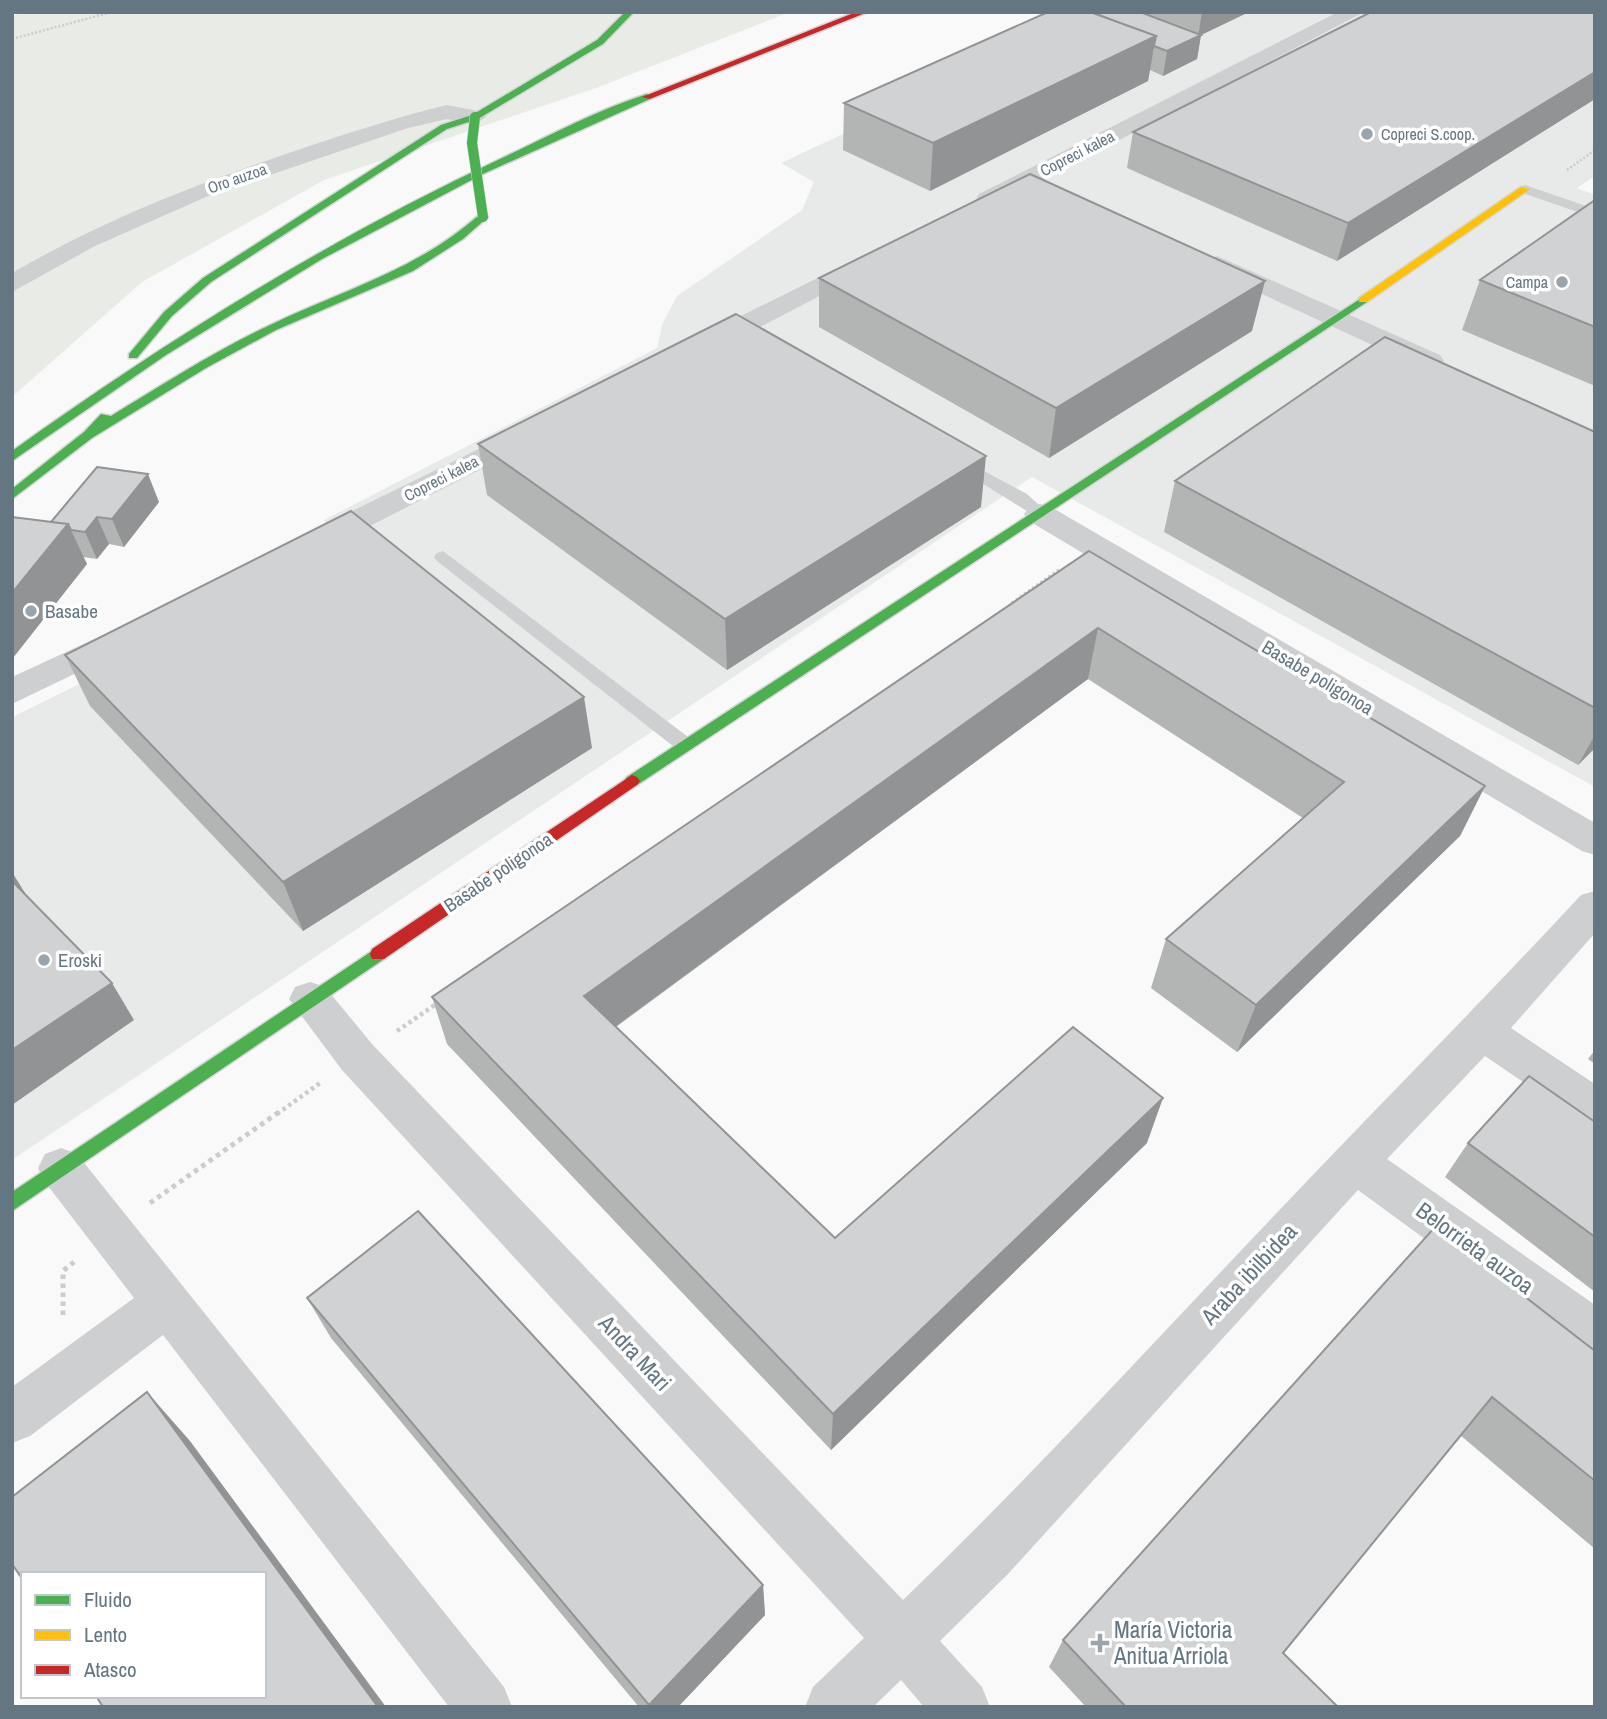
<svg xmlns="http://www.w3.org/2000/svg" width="1607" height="1719" font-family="'Archivo Narrow',sans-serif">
<rect width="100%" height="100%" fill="#f9f9f9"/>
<path fill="#e8e9e9" d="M1127 12H1595V176L1577 188 1595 195V787L1032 477 12 1160V717L348 553 324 520 657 348 662 325 677 296 802 210 814 182 781 163 1097 15Z"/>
<path fill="#e8ebe6" d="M25 12H790L596 88 324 180 142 282 12 397V16Z"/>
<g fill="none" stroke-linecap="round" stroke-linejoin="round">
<g stroke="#d5d6d7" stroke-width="3">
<path id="fast" d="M625 12H634L603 44 478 119 447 129 211 282 172 316 137 358H129V354L164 312 203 278 441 125 472 115 597 40Z
M647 94 652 97 650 99 483 174 322 259 166 355 12 461V451C167 340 329 239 502 158 549 136 597 110 647 94Z
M479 215 488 217 463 239 413 271 276 330 206 368 92 438 12 499V489L84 432 101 414 111 416C162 385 213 352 268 326 344 289 414 272 479 215Z
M1363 297 1368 300 1367 302 637 785H627L624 781 627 777Z
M378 947 384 949 386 954 384 959 12 1211V1192Z"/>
</g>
<g stroke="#d5d6d7" stroke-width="3">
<path id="slow" d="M1521 187 1530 189 1367 302H1359V298Z"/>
</g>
<g stroke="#d5d6d7" stroke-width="3">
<path id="jam" d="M856 12H868L650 99 642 97Z
M632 775 637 777 640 781 637 785 384 959H372L370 954 372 949Z"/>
</g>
<path stroke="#cbcccd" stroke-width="2.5" stroke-dasharray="2 2" stroke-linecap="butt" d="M12 39 112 12
M1567 170 1595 150"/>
<path stroke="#cbcccd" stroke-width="3.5" stroke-dasharray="2.5 2.5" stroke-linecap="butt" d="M1012 603 1059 570"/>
<path stroke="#cbcccd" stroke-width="4.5" stroke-dasharray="3.5 3.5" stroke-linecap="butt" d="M397 1031 439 1002
M277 1114 320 1083"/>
<path stroke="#cbcccd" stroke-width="5" stroke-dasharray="4.5 4.5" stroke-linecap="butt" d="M150 1203 279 1112
M63 1315V1271L74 1262"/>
<path fill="#cecfd0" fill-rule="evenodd" d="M1525 185 1595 209V218L1520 192 1518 189Z
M960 458 1027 494 1049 514 1040 519 954 466V460Z
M443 551 692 740 695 745 692 750H678L437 561 434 557 437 553Z"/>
<path fill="#cecfd0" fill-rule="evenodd" d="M1338 12H1364L997 204H979L976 199 979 194Z
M447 105 483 112 486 117 475 124 447 119 408 128 206 197 95 246 12 292V273C102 221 191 186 289 153 342 135 393 118 447 105Z
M866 254 875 257 879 262 875 267 714 351H694L690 345 694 339Z
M1217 256 1440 355 1444 361 1440 367 1430 369 1420 367 1208 269 1204 264 1208 259Z
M526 426 536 429 541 435 536 441 325 549 314 552 303 549 298 542 303 535Z
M1040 504 1051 507 1595 823V855L1582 851 1029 521 1024 514 1029 507Z
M116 629 128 632 133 640 128 648 12 704V677Z
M1595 891V933L1511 1028 1595 1084V1127L1580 1121 1485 1056 1387 1159 1595 1305V1357L1578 1351 1358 1190 1007 1575 940 1641 982 1687 990 1707H924L901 1680 873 1707H805L813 1687 864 1638 342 1070 289 999 295 987 310 982 325 987 372 1044 903 1600C1030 1478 1149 1347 1270 1220 1373 1111 1479 1005 1581 895Z
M61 1148 77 1154 504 1687 512 1707H449L163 1335 30 1436 12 1443V1387L134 1298 45 1182 38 1168 45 1154Z"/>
<use href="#fast" fill="#4caf50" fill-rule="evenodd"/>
<use href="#slow" fill="#ffc107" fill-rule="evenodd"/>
<use href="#jam" fill="#c62828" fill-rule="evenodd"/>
<g stroke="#d5d6d7" stroke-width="11" stroke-linecap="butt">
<path id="fast-bridge" d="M475 117 472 143 483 217"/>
</g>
<use href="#fast-bridge" stroke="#4caf50" stroke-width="10"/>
</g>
<path fill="#b3b5b5" d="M1095 12H1249L1201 35 1197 59 1163 76 1150 70 1148 81 930 191 843 150 844 103Z
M1595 12V99L1337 261 1127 168 1133 132Z
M1595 200V386L1462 330 1480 280Z
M819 278 1252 331 1049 458 819 327Z
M1595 432V748L1578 765 1164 532 1175 481Z
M478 444 981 507 727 670 487 495Z
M159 502 124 547 109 544 97 559 83 557 87 564 12 658V517L51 522Z
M1089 551 1485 786 1460 836 1237 1052 1151 988 1166 939 1303 818 1088 679 616 1027 835 1238 1147 1143 831 1450 447 1044 432 997Z
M65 655 592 748 303 931 90 706Z
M1595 1050V1064L1588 1059Z
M1595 1122V1292L1445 1177 1468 1143Z
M1435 1227 1595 1351V1549L1460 1435 1283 1653 1338 1707H1086L1049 1667 1063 1640Z
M307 1298 763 1585 765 1615 678 1707H639L331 1338Z"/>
<path fill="#929394" d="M1202 12H1249L1201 35 1197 59 1163 76 1167 51 1198 37Z
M1156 36 1148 81 930 191 933 143Z
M1595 72V99L1337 261 1348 223Z
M1265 281 1252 331 1049 458 1056 408Z
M986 456 981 507 727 670 725 619Z
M148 474 159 502 124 547 112 519Z
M97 517 109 544 97 559 85 532Z
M68 524 87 564 13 658 12 593Z
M1098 628 1088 679 593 1043 584 996Z
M584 697 592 748 303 931 283 882Z
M1595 735V748L1578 765Z
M1485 786 1460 836 1237 1052 1256 1005Z
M12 872 25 893 16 898 12 893Z
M112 983 134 1020 12 1105V1050Z
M1163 1098 1147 1143 831 1450 833 1414Z
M147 1392 190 1441 386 1707H378Z
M763 1585 765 1615 678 1707H649V1705Z"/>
<path fill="#d0d2d3" stroke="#929394" stroke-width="2" d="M1048 12H1091L1156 36 933 143 844 103Z
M1095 12H1140L1201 35 1167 51 1154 46 1156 36 1093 13Z
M1371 12H1595V72L1348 223 1133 132Z
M1030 174 1265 281 1056 408 819 278Z
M1595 200V327L1480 280Z
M736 314 986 456 725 619 478 444Z
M1385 337 1595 432V708L1175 481Z
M97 467 148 474 112 519 97 517 85 532 71 530 68 524 51 522Z
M351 511 584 697 283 882 65 655Z
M12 517 68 524 12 593Z
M1089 551 1485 786 1256 1005 1166 939 1344 782 1098 628 584 996 835 1238 1073 1027 1163 1098 833 1414 432 997Z
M12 881 112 983 12 1050Z
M1529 1076 1595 1122V1237L1468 1143Z
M418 1211 763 1585 649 1705 307 1298Z
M1435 1227 1595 1351V1481L1492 1397 1283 1653 1338 1707H1126L1063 1640Z
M147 1392 378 1707H103L96 1696H264V1574H23V1580L12 1564V1497Z"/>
<g fill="#99a4ac" stroke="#fff" stroke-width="2.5">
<circle cx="1367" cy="134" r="7"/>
<circle cx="1562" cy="282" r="7"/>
<circle cx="31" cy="611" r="7"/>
<circle cx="44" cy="960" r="7"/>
<path d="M1096.5 1632.5h7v7h7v7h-7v7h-7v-7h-7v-7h7z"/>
</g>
<g text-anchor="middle" stroke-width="7" stroke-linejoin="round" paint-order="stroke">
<g font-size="16" fill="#657683" stroke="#fff" text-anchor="start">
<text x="1381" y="140">Copreci S.coop.</text>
<text x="1548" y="288" text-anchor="end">Campa</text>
</g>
<g font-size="16" fill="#657683" stroke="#fff">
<text transform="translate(1077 153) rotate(-27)" y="6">Copreci kalea</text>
<text transform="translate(237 178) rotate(-19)" y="6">Oro auzoa</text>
<text transform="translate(441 478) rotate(-27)" y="6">Copreci kalea</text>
</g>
<g font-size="19" fill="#657683" stroke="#fff" text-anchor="start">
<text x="45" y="618">Basabe</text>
<text x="58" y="967">Eroski</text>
</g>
<g font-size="19" fill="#657683" stroke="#fff">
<text transform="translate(1318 677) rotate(31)" y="7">Basabe poligonoa</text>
<text transform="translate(498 872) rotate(-34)" y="7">Basabe poligonoa</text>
</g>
<g font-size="23" fill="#657683" stroke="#fff">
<text transform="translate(1475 1248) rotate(36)" y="8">Belorrieta auzoa</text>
<text transform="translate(1249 1274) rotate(-47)" y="8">Araba ibilbidea</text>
<text transform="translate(635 1353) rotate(47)" y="8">Andra Mari</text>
</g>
<g font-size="23" fill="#657683" stroke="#fff" text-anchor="start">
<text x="1114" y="1638">María Victoria<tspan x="1114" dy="26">Anitua Arriola</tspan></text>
</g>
</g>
<rect width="1607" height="1719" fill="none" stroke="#657683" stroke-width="28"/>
<rect x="21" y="1572" width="245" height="126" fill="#ffffff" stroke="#c1c8cd" stroke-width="2"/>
<rect x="35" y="1595" width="35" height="10" fill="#4caf50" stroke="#c1c8cd" stroke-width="2"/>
<text x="84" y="1607" font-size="21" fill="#657683">Fluido</text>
<rect x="35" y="1630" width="35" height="10" fill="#ffc107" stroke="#c1c8cd" stroke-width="2"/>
<text x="84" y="1642" font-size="21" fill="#657683">Lento</text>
<rect x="35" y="1665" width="35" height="10" fill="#c62828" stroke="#c1c8cd" stroke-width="2"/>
<text x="84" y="1677" font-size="21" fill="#657683">Atasco</text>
</svg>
